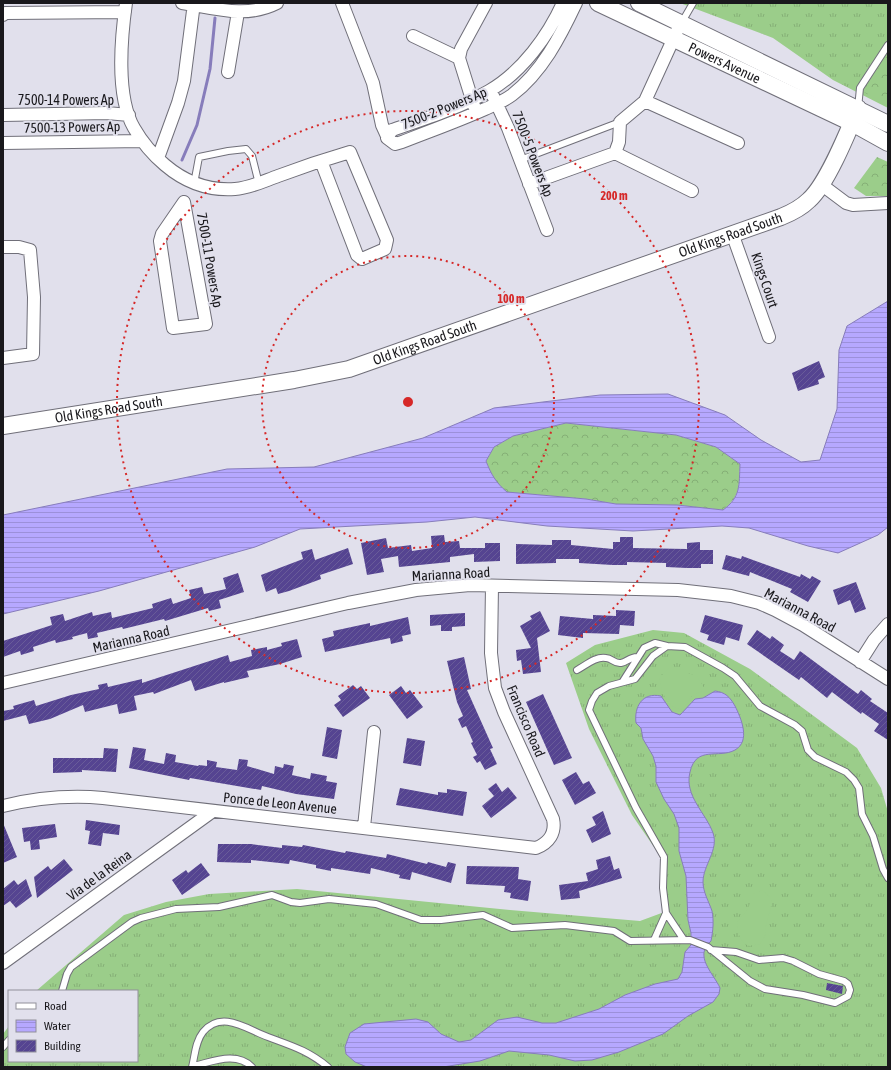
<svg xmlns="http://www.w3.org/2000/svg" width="891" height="1070" font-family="'Asap Condensed',sans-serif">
<defs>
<pattern id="grass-tufts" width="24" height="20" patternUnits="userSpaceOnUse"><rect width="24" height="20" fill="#9bcd8a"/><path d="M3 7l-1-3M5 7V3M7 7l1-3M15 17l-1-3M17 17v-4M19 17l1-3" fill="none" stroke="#85af76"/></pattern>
<pattern id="forest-crowns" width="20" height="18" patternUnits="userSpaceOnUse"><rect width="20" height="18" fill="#9bcd8a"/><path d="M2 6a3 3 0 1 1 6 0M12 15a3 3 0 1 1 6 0" fill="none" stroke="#85af76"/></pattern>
<pattern id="water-rules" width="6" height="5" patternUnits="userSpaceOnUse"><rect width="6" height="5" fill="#b6a8ff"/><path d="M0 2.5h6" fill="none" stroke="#9c90da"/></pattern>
<pattern id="building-hatch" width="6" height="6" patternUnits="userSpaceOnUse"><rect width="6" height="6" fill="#554491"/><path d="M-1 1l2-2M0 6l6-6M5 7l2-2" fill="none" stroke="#695c99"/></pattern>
</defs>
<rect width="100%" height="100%" fill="#e1e0ec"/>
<path fill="url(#grass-tufts)" d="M680 3H888V108L833 80 773 38Z
M653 630 684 633 750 669 857 748 881 788 888 812V1067H3V1034L9 1026V1061H137V991H36L124 915 166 902 209 894 297 889 510 910 640 921 667 911 665 863 632 815 589 729 566 663 595 645Z"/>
<path fill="url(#forest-crowns)" d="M888 56V104L863 92 883 60Z
M877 157 888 162V196H866L854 188Z
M566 423 676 435 716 447 740 464C739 485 741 496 723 510L677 505 616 504 586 499 506 492C496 483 491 474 486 461L494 447 513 436Z"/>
<path fill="#9bcd8a" d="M670 667 697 676 703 686V690L691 697 683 709C669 711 659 689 660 677Z
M762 890 771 898C773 911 764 921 766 934L760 944 749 946C739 942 737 931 738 921L748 909 753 894Z"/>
<path fill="url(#water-rules)" stroke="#877dbb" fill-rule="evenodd" d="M888 301V527L878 535 838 553 808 546 749 528 722 526 633 531 547 526 475 517 427 522 300 529 255 547 99 591 3 614V515L227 469 314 467 423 438 494 408 600 395 668 394 725 415 761 440 801 462 820 460 837 409 839 350 847 326ZM566 423 676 435 716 447 740 464C739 485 741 497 723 510L677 505 616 504 586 499 507 492C496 483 491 474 486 461L494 447 513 436Z
M715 691C725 692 730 697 735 706 741 718 751 741 735 750 719 759 696 745 690 772 684 796 706 813 713 833 719 850 703 865 703 882 703 892 709 902 712 911 714 921 713 931 711 941 693 956 714 974 720 988L719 994 713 1002 688 1016 663 1034 619 1052 592 1060 575 1061 549 1055 509 1051 480 1061 443 1067H367L355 1062 346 1054 345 1047 350 1033 364 1024 416 1019 428 1022 441 1034 459 1042 471 1040 498 1020 517 1017 542 1023H556L599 1009 625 995 655 984 678 979 682 972 685 952 691 945V933L688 920 686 876 679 851V828L674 814 664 799 656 782V766L653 756 643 739 641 728 636 723C634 707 642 692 661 696L672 712 680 715 695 699 703 698Z"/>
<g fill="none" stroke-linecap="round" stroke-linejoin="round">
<path stroke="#877dbb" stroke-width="3" d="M182 160 197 125 210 69 215 18"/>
</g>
<path fill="url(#building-hatch)" d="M819 361 825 377 818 380 819 384 798 391 792 373Z
M444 535 445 542 459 541 460 548H485V543H500V561L474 562V554L450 557V562L399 567 398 556 381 559 384 572 367 575 361 543 386 538 388 548 411 545 412 551 432 548 431 536Z
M620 537H633V548L687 549V543L700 542V550H713V564H701V568H687L666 567V563L627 562V565H613L579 563V559H556V563L516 564V544L552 545V540H571V545L613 549V542H620Z
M348 548 353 564 320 575 321 579 289 591 278 594 276 588 266 592 261 575 303 559 301 552 312 549 315 560Z
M726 555 741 559 742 556 800 577 801 574 810 579 812 576 821 581 808 602 790 592 792 589 750 572 749 576 722 569Z
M238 573 244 592 219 600 221 608 209 611 208 608 165 621 164 619 123 629 122 627 97 633 98 637 88 639 87 633 72 637 73 639 56 643 55 640 33 647 34 651 21 655 20 651 3 657V641L52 625 50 617 63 614 65 621 92 612 93 616 111 612 112 618 153 608 152 604 171 598 173 604 191 598 189 590 202 587 204 594 226 589 223 578Z
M856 582 866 609 855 613 850 600 838 605 833 590Z
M616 610 635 611 634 626 620 625 619 634 583 633V638L558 635 560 616 593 619V615L616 616Z
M540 611 550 631 537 638 541 672 523 674 521 660 517 661 516 650 531 648 520 626 532 619 530 616Z
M465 613V626L452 627V631H441V625L430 626V615Z
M705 615 743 625 739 641 726 637 724 645 707 640 709 635 700 632Z
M408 617 411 634 402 636 403 641 391 644 390 638 325 652 322 639 334 636 333 631 370 623V626Z
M757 630 770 639 772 636 784 645 780 651 794 660 800 651 858 694 861 690 872 699 870 701 888 713V740L874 731 879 724 862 712 861 714 832 692 827 698 801 677 799 680 747 644Z
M297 639 302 657 280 664 247 671 249 677 224 683V682L195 691 191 680 154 694 153 692 134 696 137 710 119 714 117 704 85 712 83 705 50 719 29 724 26 715 3 721V711L14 709 13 706 34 700 36 706 71 695 99 689 98 685 107 683 108 687 142 679V683L228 655 230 662 252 656 251 650 267 647V650L282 646 281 643Z
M464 657 471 689 467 690 493 748 490 749 497 764 485 770 480 761 477 763 473 757 477 755 471 743 473 742 466 726 462 728 458 719 463 716 457 702 447 661Z
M353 685 357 689 361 686 370 698 343 717 334 705 341 700 338 696Z
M401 686 406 693 410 690 423 707 407 719 389 695Z
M543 694 572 758 554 765 526 702Z
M327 727 342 730 337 759 322 756Z
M407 738 425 741 421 766 403 763Z
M133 747 146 749 144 760 164 764 166 753 176 755 175 762 198 766 199 765 207 766V760L217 762 216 767 237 770 239 759 248 760 247 766 274 774 275 766 283 768 284 764 294 766 292 775 310 779 311 773 327 776 326 781 337 783 334 799 296 794 262 786 261 790 190 778 189 780 129 768Z
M104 748 118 749 116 772 82 770V772L53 773V758H103Z
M576 772 583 784 589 781 596 793 575 805 562 780Z
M496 783 502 792 508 787 517 798 491 818 482 806 494 796 488 789Z
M400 788 438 795V792L447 793V789L467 792 463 816 396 805Z
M603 811 611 834 592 843 586 830 596 825 592 817Z
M86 820 120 825 119 835 103 833 101 846 88 844 90 831 85 830Z
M3 823 17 857 3 863Z
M55 824 57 837 39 840 40 849 31 850 30 841 24 842 22 828Z
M218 844H251L282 848V845L302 847 303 845 345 853 346 851 386 858 387 854 427 864 428 862 446 867 448 862 456 864 451 883 412 872 410 880 399 878 400 875 371 868 370 874 331 868V871L316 868V865L290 860 289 864 251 860V863L217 862Z
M610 856 614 870 619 868 622 878 579 891 580 898 561 900 559 885 588 881 586 873 598 869 596 860Z
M64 859 73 870 37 898 34 877 48 866 51 870Z
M201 863 210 875 182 895 172 880 186 870 188 873Z
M467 866 519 867 518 879 531 881 528 901 510 898 511 893 504 892 505 886 466 884Z
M26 879 32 896 16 908 10 901 3 906V889L14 880 18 885Z
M827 983 843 986 842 994 826 990Z"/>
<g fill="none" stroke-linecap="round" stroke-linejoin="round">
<g stroke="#706f79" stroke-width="8">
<path id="lane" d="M682 22 693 3
M858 108 860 88 888 45
M520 160 620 122
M194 184 199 157 228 151 246 149 252 156 259 184
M577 670C586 665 596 656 606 658 612 658 614 664 621 663 627 662 631 656 638 657
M623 681 644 648 655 643 667 646
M666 913 684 940
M654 940 666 913 663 888 664 857 636 808 589 710 592 701 597 693 609 686 635 679 653 656 667 646 685 647 723 668 735 676 760 706 795 725 802 731 808 750 815 757 846 772 854 780 859 788 862 814 873 836 883 869 888 878
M62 991 67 974 71 967 132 922 141 918 176 909 219 907 272 895 291 902 300 903 329 899 376 904 421 920H441L483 915 512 928 565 925 614 931 630 941 690 940 708 947 750 981 765 989 803 995 835 1003 848 996 850 990 848 984 844 981 819 974 793 961 783 958 759 960 736 952 711 950
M3 1047 9 1040
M193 1066C212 1062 236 1051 252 1067
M192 1067C195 1056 195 1042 203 1032 222 1009 248 1030 268 1037 292 1046 307 1050 328 1067"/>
</g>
<g stroke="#706f79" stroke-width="14">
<path id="street" d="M126 3C121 38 116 97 134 128 142 142 153 155 165 165 185 182 208 191 235 189 250 188 264 181 278 176 302 167 326 159 350 152L387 240 385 249 362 259 357 255 321 161
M182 3C214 8 246 19 277 3
M342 3 373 83 382 125 387 136
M563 3C548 36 522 72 489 91 459 108 424 119 392 130L387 138 395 144 402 142C430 131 458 121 485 109 494 105 504 101 512 95 542 72 560 37 576 3
M3 15 5 13 125 12
M413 36 459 58
M228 72 238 12
M493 96 508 128 547 230
M645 101 738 143
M474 106 459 58 461 49 486 3
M3 115 107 113 129 115
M3 143 142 141
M615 153 692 191
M158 158 178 103 184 81 194 3
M529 184 615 153 619 142 620 122 645 101 677 31
M822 185 846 203 853 205 888 203
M184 202 206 324 173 328 160 241 162 234Z
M732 233 769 337
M3 247H19L30 250 34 297 33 354 3 358
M860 662 874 640 888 624
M3 683 348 603 416 590 470 585 678 590 731 596 759 603 775 610 803 625 888 679
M3 806C36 798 69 795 103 798L536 848C549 843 556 833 553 819L504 712 495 688 491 653 492 586
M364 827 374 732
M3 963 213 811"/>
</g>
<g stroke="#706f79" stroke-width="18">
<g id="secondary">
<path id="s1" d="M598 3 852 123 888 143"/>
<path d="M639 3 888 124"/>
<path id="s2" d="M3 426 294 380 349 369 781 217C791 213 801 208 809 200 827 184 848 132 858 108"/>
</g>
</g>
<use href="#lane" stroke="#fff" stroke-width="6"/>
<use href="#street" stroke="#fff" stroke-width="12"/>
<use href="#secondary" stroke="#fff" stroke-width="16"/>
</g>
<g fill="none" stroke="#d62828" stroke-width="2" stroke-dasharray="2 4">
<circle cx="408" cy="402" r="146"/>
<circle cx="408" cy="402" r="291"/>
</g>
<g text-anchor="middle" stroke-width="4" stroke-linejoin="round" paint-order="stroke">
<g font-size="14" fill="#19181c" stroke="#e1e0ec">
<text dy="5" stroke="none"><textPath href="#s1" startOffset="140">Powers Avenue</textPath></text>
<text x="66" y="105">7500-14 Powers Ap</text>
<text transform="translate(444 108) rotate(-22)" y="5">7500-2 Powers Ap</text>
<text transform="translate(72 127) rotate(-1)" y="5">7500-13 Powers Ap</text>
<text transform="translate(533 154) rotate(69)" y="5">7500-5 Powers Ap</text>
<text dy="5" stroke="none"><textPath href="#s2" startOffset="755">Old Kings Road South</textPath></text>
<text transform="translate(210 260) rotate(80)" y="5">7500-11 Powers Ap</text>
<text transform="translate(765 280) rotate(71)" y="5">Kings Court</text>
<text dy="5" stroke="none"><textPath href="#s2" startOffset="431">Old Kings Road South</textPath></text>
<text dy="5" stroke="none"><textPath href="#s2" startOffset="107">Old Kings Road South</textPath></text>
<text transform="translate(451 574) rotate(-3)" y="5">Marianna Road</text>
<text transform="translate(800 610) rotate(28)" y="5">Marianna Road</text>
<text transform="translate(131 639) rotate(-13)" y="5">Marianna Road</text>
<text transform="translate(526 721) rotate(67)" y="5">Francisco Road</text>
<text transform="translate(280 803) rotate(6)" y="5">Ponce de Leon Avenue</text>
<text transform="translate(99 875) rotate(-36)" y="5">Via de la Reina</text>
</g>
</g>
<circle cx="408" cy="402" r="6" fill="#d62828" stroke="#e1e0ec" stroke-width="2"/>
<g font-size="12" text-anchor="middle" font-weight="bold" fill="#d62828" stroke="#e1e0ec" stroke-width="4" stroke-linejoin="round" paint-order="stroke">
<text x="614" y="200">200 m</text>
<text x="511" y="303">100 m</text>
</g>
<rect width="891" height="1070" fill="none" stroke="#19181c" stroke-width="8"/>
<rect x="8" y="990" width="130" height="72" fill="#e1e0ec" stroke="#919099"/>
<rect x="16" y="1003" width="20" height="6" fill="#ffffff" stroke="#919099"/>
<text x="44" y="1010" font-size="12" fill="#19181c">Road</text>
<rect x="16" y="1020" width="20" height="12" fill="url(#water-rules)" stroke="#919099"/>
<text x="44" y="1030" font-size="12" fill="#19181c">Water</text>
<rect x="16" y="1040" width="20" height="12" fill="url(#building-hatch)" stroke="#919099"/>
<text x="44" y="1050" font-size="12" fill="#19181c">Building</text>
</svg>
